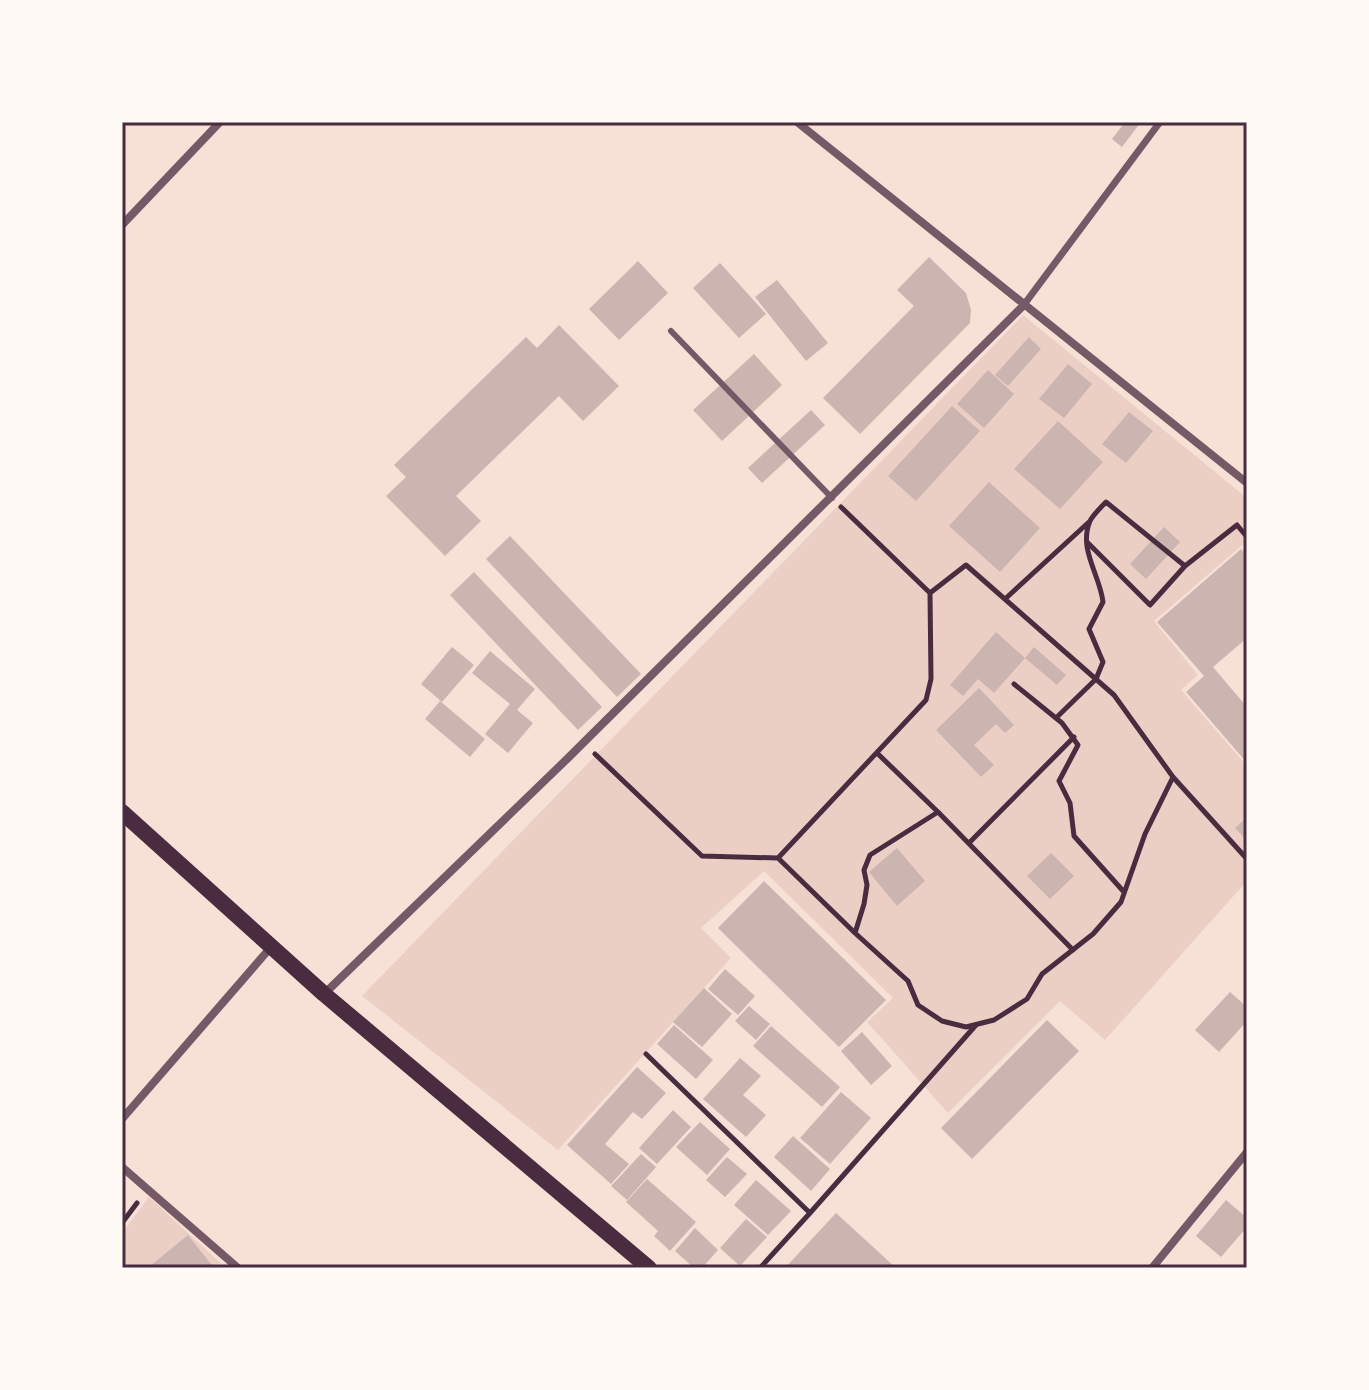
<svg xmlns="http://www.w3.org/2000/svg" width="1369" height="1390" font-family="'Nunito Sans',sans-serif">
<rect width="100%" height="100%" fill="#f7e1d7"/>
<path fill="#ebcfc5" d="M1023 315 1247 498V541L1154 621 1198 675 1181 690 1247 766V881L1105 1040 1060 1001 948 1113 867 1022 893 998 764 871 701 928 731 958 558 1150 362 996Z
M149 1197 226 1268H122V1233Z"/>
<path fill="#ccb4b1" d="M1125 122H1141L1122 147 1112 139Z
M929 257 966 293 971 310 970 323 860 434 823 398 914 306 897 290Z
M638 261 668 293 619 340 589 309Z
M720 263 766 314 739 338 693 288Z
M777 280 828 343 806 361 755 297Z
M559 325 619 386 583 421 559 396 456 496 481 521 445 556 386 496 406 477 394 465 526 337 537 348Z
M1029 337 1041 349 1008 386 995 375Z
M754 354 782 385 722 441 693 410Z
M1068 364 1092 384 1064 418 1039 399Z
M988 370 1014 394 984 428 957 404Z
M952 406 980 431 916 501 888 476Z
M811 410 825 425 762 483 748 468Z
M1129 412 1153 431 1126 463 1102 444Z
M1058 421 1103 462 1060 509 1014 469Z
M989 482 1040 528 1000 572 949 526Z
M1164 527 1180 542 1146 579 1130 564Z
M510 536 641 674 617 697 486 559Z
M1241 549 1247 555V638L1213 667 1247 707V763L1186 692 1204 676 1157 622Z
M474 572 602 707 578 730 450 595Z
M996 632 1025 658 994 693 978 679 963 696 950 685Z
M452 647 474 665 442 702 421 684Z
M1034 647 1066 675 1057 685 1025 658Z
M490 651 535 689 517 710 533 723 508 753 485 734 510 704 472 673Z
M979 688 1014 725 1005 733 996 724 974 745 994 765 981 777 936 730Z
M440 701 485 739 470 757 425 719Z
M1247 817V841L1235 828Z
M897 848 925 881 897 906 869 872Z
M1051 853 1074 876 1050 899 1027 876Z
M764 881 886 1000 839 1047 718 928Z
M725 969 755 996 738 1015 708 989Z
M704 988 732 1014 702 1047 673 1022Z
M1230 992 1247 1007V1021L1219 1052 1195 1030Z
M749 1006 770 1024 756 1040 735 1021Z
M1047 1020 1079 1051 972 1159 941 1128Z
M674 1025 713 1060 696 1079 657 1044Z
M771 1026 840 1087 822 1107 753 1046Z
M862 1032 892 1066 871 1085 841 1051Z
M740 1058 761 1076 743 1095 766 1115 746 1137 703 1099Z
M637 1067 666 1093 642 1119 633 1112 605 1144 629 1164 611 1184 567 1145Z
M841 1092 871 1118 830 1164 800 1138Z
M673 1110 691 1127 657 1164 639 1148Z
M700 1122 730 1149 707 1175 676 1147Z
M793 1136 830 1169 811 1191 774 1157Z
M641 1154 656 1167 627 1200 611 1186Z
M727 1157 747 1174 725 1197 706 1180Z
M647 1179 696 1222 670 1251 654 1236 658 1231 626 1202Z
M756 1180 791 1211 768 1235 734 1205Z
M1226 1200 1247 1218V1227L1221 1257 1196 1236Z
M836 1213 896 1268H785Z
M746 1219 767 1237 740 1266 720 1248Z
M695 1228 718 1250 702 1268H694L675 1251Z
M188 1235 214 1268H151L150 1266Z"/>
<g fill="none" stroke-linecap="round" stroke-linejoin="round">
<path stroke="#4a2c40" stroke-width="5" d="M841 507 930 593 966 565 1114 695 1173 777 1145 834 1121 902 1093 934 1042 974 1027 999 994 1020 966 1027 942 1021 918 1005 908 981 855 933 864 904 867 885 864 870 870 855 938 812 1073 950
M1185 566 1237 525 1247 537
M1005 599 1089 522
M1014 684 1062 723 1078 745 1059 781 1070 803 1074 836 1124 892
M1056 718 1096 679 1103 662 1089 629 1103 602C1100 575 1078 549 1090 521 1093 515 1101 507 1106 502L1185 566 1150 605 1087 542
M877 753 938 812
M595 754 702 856 778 858
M1173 777 1247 859
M969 843 1074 737
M855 933 778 858 926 700 931 679 930 593
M646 1054 810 1213 760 1268
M810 1213 976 1025
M122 1223 137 1203"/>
<path stroke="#755966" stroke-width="6" d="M671 331 832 498"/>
<path stroke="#755966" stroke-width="7" d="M1023 306 1160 122"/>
<path stroke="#755966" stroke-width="8" d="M797 122 1247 483
M122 225 220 122
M324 994 567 759 1023 306
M122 1119 271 947
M122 1167 238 1268
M1152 1268 1247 1152"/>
<path stroke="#4a2c40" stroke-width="16" d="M122 812 324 994 649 1268"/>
</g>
<rect width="1369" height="1390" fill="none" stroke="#fffaf5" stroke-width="248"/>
<rect x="124" y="124" width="1121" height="1142" fill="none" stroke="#4a2c40" stroke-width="3"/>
</svg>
